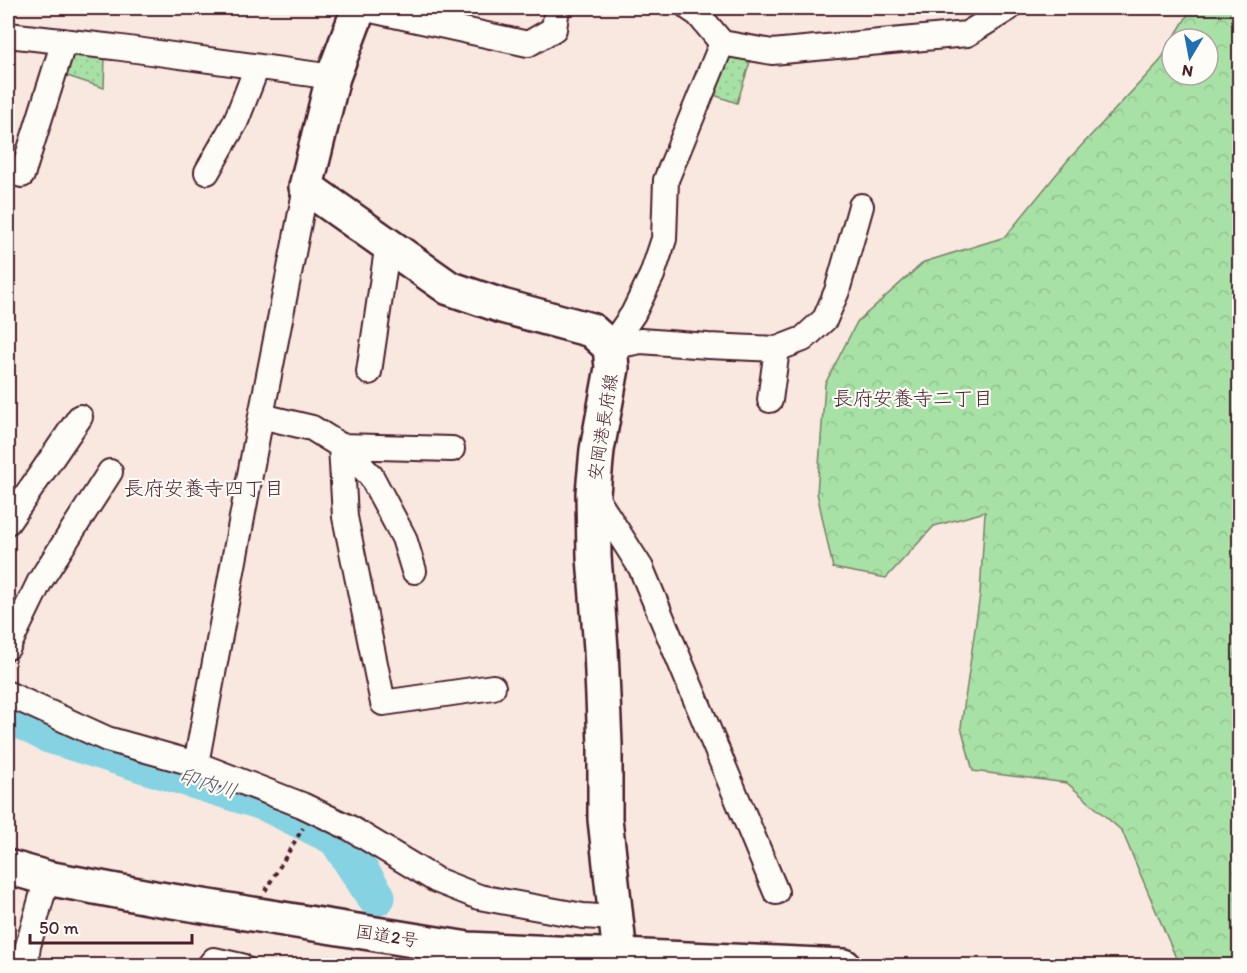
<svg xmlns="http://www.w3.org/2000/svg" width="1247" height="973" font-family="Itim,'Klee One',sans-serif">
<defs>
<pattern id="grass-dots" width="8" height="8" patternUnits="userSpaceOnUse" patternTransform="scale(1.5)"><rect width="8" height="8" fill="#a7e1a5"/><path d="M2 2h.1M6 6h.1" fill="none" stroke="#91c18e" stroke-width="1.8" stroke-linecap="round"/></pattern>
<pattern id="forest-crowns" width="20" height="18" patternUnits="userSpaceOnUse" patternTransform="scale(1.5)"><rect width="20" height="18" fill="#a7e1a5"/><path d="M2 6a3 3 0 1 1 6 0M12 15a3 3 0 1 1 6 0" fill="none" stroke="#91c18e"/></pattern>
</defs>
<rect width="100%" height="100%" fill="#f9e8df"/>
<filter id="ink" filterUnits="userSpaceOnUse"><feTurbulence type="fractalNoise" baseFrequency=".0167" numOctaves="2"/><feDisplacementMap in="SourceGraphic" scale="12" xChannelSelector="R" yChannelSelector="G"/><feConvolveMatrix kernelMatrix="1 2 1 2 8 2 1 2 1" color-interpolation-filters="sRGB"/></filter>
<g filter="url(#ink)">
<path fill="url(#grass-dots)" stroke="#788068" stroke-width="1.5" d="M79 50 105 57 104 88 64 75 69 56Z
M733 55 750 62 737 103 711 94 725 58Z"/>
<path fill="url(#forest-crowns)" stroke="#788068" stroke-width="1.5" d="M1192 8H1239V965H1179L1122 831 1067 783 973 771 961 727 980 594 985 512 934 526 886 578 833 568 817 493 825 384 857 322 924 262 1005 237 1068 160 1160 61 1172 41V75H1208V39H1173Z"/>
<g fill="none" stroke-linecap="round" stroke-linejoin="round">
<path stroke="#85d3e2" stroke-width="39" d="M8 713 49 734 266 802 337 837 376 897"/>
<g stroke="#4a1f2b" stroke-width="28">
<path id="street" d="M362 8 528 44 554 29 557 8
M689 8 698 14 722 43 772 52 967 34 1009 8
M8 35 114 47 333 77
M8 171 22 175 64 41
M207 172 236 121 257 67
M610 347 641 341 708 346 777 349 803 339 825 319 837 291 861 206
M610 347 633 314 652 275 664 239 666 180 722 43
M369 372 388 243
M770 400 777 349
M261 416 312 428 341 446 371 476 404 538 414 571
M341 446 345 517 383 703 493 687
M341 446 452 449
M593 493 641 568 776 892
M8 522 80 417
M8 647 40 581 110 472
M8 694 107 739 196 764 302 805 350 828 436 880 479 897 583 916 616 918
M196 764 261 416 306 187
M25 966 28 946 47 878
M209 966 214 960 241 966"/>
</g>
<g stroke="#4a1f2b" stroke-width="38">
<path id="secondary" d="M359 8 333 77 306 187 449 288 502 306 591 330 610 347 612 368 597 450 593 493 594 557 601 649 605 745V819L620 955 629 966"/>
</g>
<g stroke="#4a1f2b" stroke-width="38">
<path id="highway" d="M8 867 47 878 154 898 468 949 844 966"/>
</g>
<path stroke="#4a1f2b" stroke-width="4" stroke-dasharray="4.5 4.5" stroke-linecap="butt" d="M265 891 303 828"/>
<use href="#street" stroke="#fdfcf7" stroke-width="24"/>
<use href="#secondary" stroke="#fdfcf7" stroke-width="33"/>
<use href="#highway" stroke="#fdfcf7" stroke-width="33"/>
</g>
</g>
<g text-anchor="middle" stroke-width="4.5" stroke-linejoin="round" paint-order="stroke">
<g font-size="18" fill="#4a1f2b" stroke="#fdfcf7">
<text transform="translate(603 427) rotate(-81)" y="6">安岡港長府線</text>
<text transform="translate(387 936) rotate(9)" y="6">国道2号</text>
</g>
<g font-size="20" fill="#4a1f2b" stroke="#fdfcf7">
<text x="913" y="405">長府安養寺二丁目</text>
<text x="204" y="495">長府安養寺四丁目</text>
</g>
<g font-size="20" font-style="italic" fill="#5c5562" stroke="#fdfcf7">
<text transform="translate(208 783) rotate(17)" y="7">印内川</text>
</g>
</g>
<rect width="1247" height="973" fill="none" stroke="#fdfcf7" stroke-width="30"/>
<rect x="15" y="15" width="1217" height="943" fill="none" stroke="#4a1f2b" stroke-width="2" filter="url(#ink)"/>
<g transform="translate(1190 57) rotate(190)"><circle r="28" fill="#fdfcf7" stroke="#b5a4a5" stroke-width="1.5"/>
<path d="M0-4.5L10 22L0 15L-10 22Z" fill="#1f6fb2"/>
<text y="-9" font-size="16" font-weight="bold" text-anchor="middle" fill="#4a1f2b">N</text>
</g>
<path d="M30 934v9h162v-9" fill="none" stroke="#4a1f2b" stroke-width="3"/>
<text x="39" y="934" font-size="18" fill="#4a1f2b" stroke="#fdfcf7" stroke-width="4.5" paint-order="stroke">50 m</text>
</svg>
